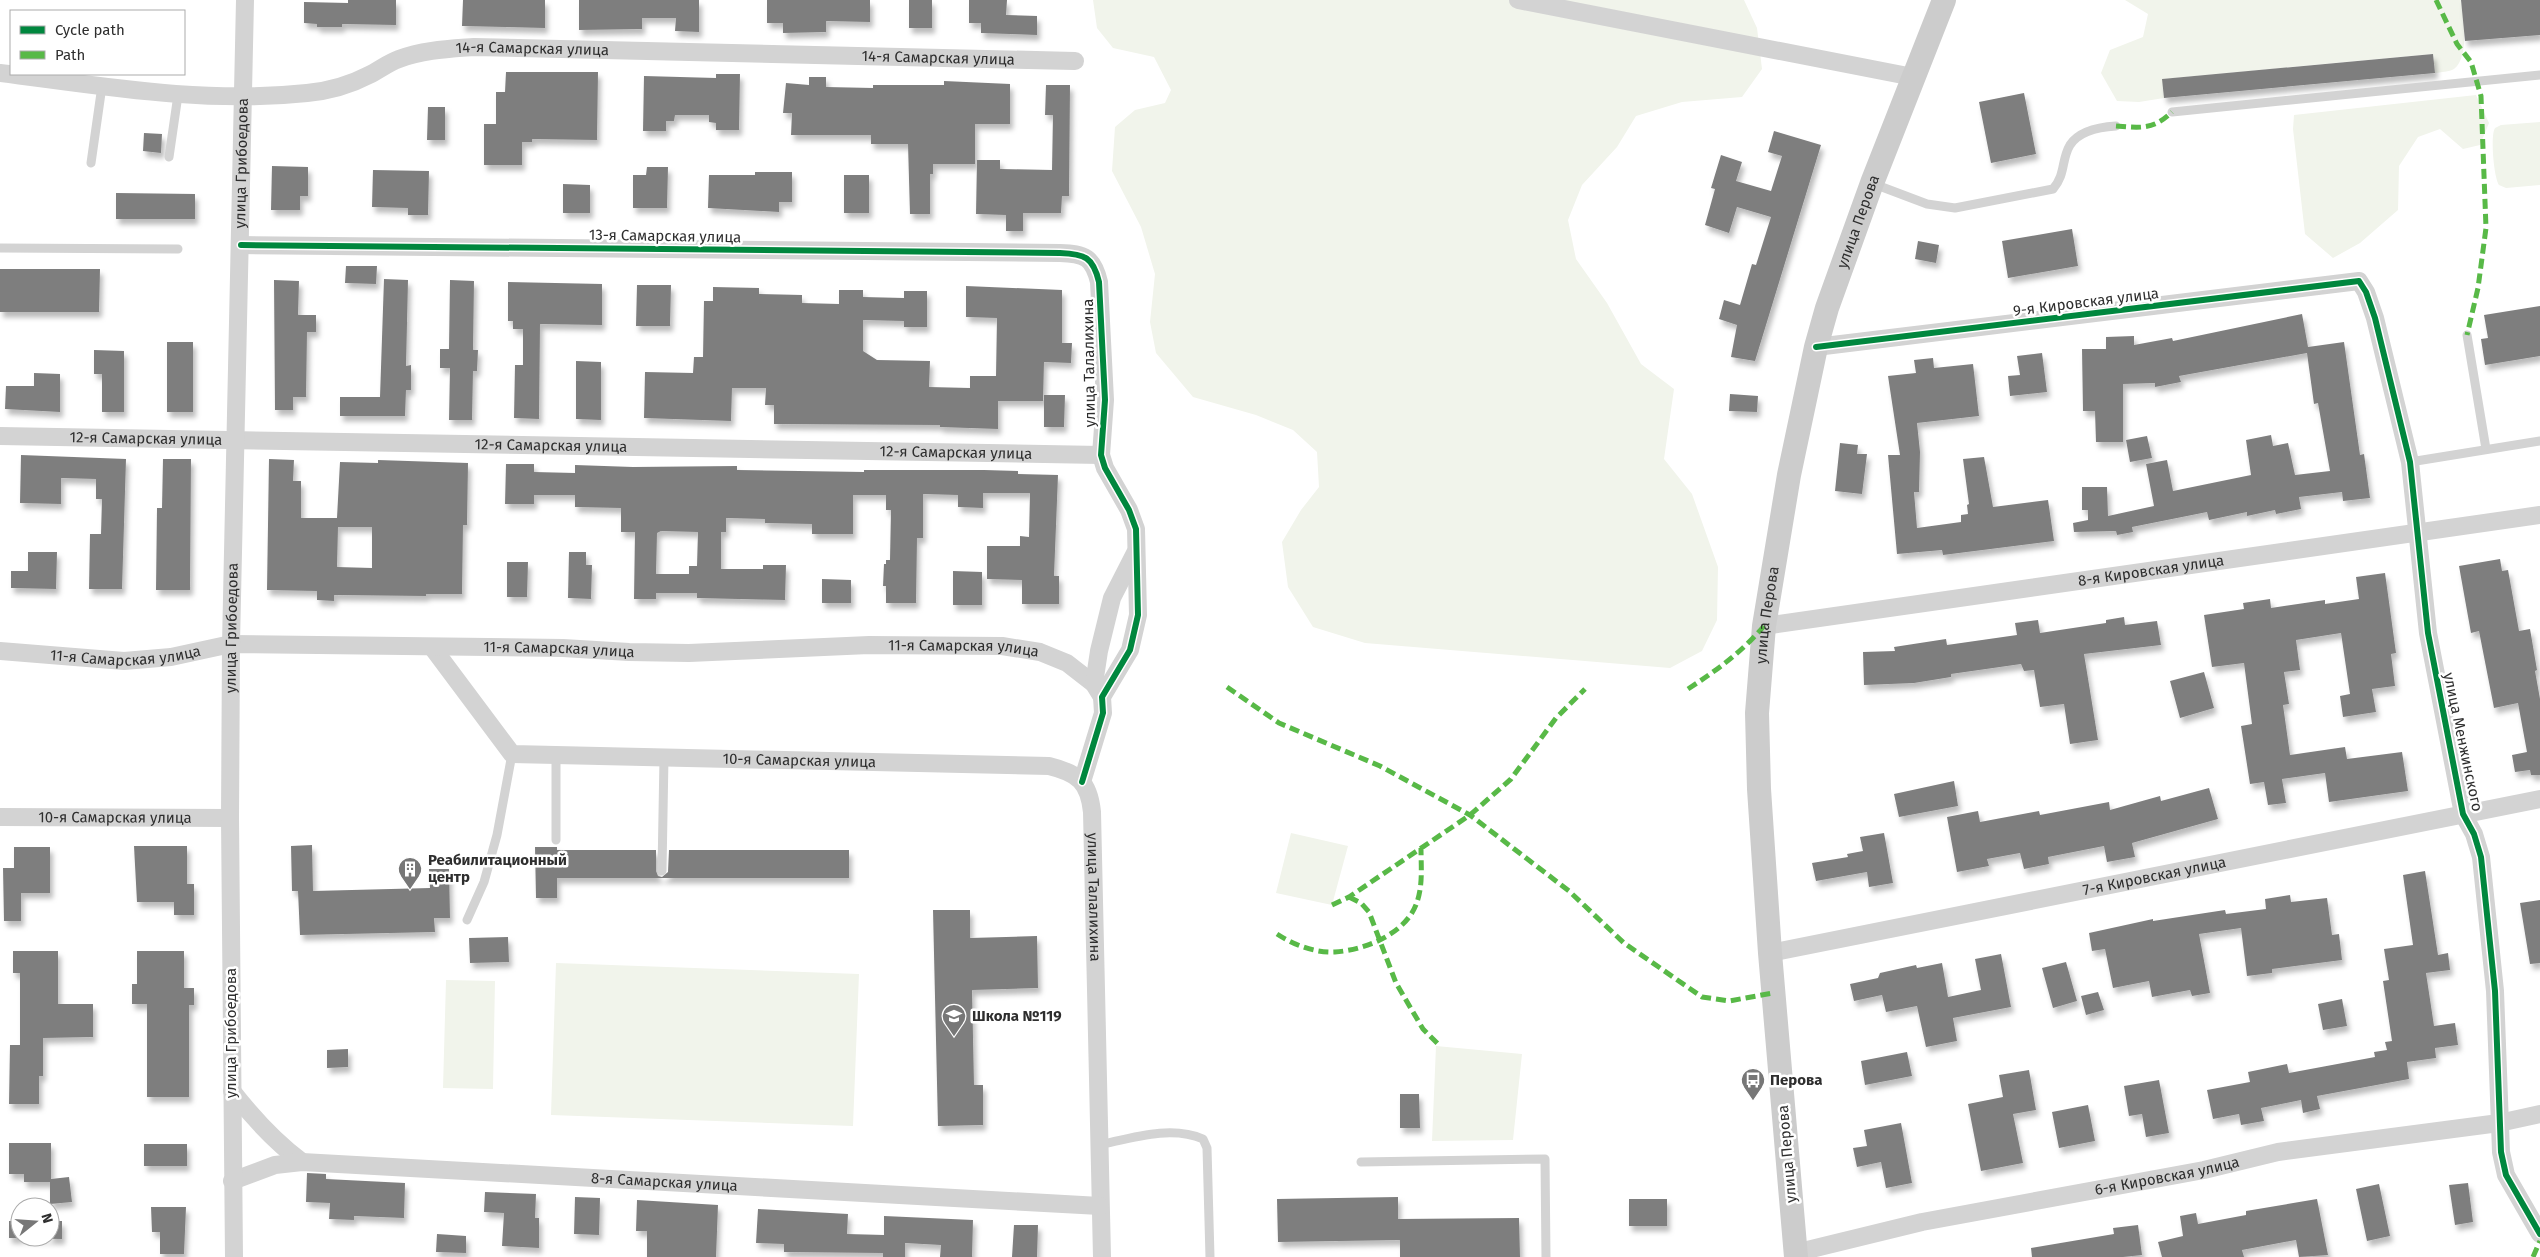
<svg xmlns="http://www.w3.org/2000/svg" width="2540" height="1257" font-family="'Fira Sans',sans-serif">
<defs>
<filter id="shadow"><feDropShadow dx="3" dy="5.5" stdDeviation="2.5" flood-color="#0004"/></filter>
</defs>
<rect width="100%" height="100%" fill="#fff"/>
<path fill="#f1f4eb" d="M1093 0H1744L1757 28 1762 69 1742 97 1682 102 1636 116 1617 147 1582 185 1568 220 1576 259 1607 303 1641 364 1674 389 1664 459 1692 494 1718 567 1717 620 1702 651 1670 668 1365 643 1313 627 1288 587 1282 542 1301 510 1319 487 1317 452 1293 430 1256 415 1193 397 1156 353 1150 322 1155 274 1141 227 1112 171 1115 127 1135 110 1165 103 1171 90 1154 57 1113 48 1097 28Z
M2125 0H2461C2463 18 2470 56 2454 69 2449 72 2441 72 2435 73L2433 54 2163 79 2164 98 2139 102 2117 101 2101 73 2110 50 2143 37 2148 14Z
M2476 95 2489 123 2480 145 2463 149 2440 129 2418 137 2399 166 2398 210 2360 243 2333 258 2305 234 2293 129 2294 115Z
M2540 122V185L2506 188 2499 185C2494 178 2490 136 2495 128L2501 125Z
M1291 833 1348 846 1332 905 1276 893Z
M556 963 859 974 853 1126 551 1115Z
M446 980 495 981 493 1089 443 1088Z
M1436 1046 1522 1054 1513 1140 1432 1141Z"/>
<path fill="#7e7e7e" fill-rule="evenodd" filter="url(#shadow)" d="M348 0H396V25L342 24V27H317V24L304 23V2L348 3Z
M463 0H545V28L462 26Z
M579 0H699V32L675 31 676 18H642V29L579 30Z
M767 0H870V22L826 21V32L783 33V23H767Z
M909 0H932V28H909Z
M969 0H1007L1006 15 1037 16V35L981 33V23H969Z
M2461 0H2540V35L2465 41Z
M2433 54 2435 73 2164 98 2162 79Z
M506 72H598L597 140 532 139V142H522V165H484V124H496V92H505Z
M716 74H740L739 130H716V123L709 122V115H675L674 121H666V131H643L644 76 716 78Z
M809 77H826V87L873 88V85H944V81L1010 84V124H975V164H933V174H930V214H910L908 144H871V135H791L792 113H783L786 83 809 85Z
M1046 85H1070L1069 196H1062L1061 213H1023V231H1006V215L976 214 977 160H1000V169L1052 170 1053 115H1045Z
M2024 93 2036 154 1991 163 1979 102Z
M428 107H445V140H427Z
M1774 131 1821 145 1755 361 1731 357 1737 325 1719 319 1724 300 1740 305 1752 264 1756 265 1771 217 1737 207 1729 233 1705 225 1715 189 1711 188 1721 155 1742 162 1736 181 1771 191 1782 156 1768 152Z
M144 133 162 134 161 153 143 151Z
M272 166 308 167V196H300V210H271Z
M647 167H668L667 208H633V175H646Z
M373 170 429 171 428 215H408V208L372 207Z
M755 172H792V202H779V212L708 208 709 175H755Z
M844 175H869V213H844Z
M563 184 590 185V213H563Z
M116 193 195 194V219H116Z
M2072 229 2078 266 2008 278 2002 241Z
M1918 241 1939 245 1936 263 1915 259Z
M346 266H377L376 284 345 283Z
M0 269H100L99 312H0Z
M384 279 408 280 406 366 411 365V390H406L405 416H340V397H380Z
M274 280 299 281 298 315H316V332H307L306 397H293V410H275Z
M450 280 474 281 473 350H478L477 371H473L472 420H449L450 368H440V349H449Z
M508 282 602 284V325L540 324 539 419 514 418 515 365H523V329H513V321H508Z
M637 285H671L670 326H636Z
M966 286 1062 290V343H1072L1071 363 1044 362 1043 401H998V429L940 427V425L774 424V405H765L766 388H732L731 421 644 418 645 372 693 373 694 357H703L704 301H713V287L759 288V294L802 295V303L839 304V290H863V297L904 298V291H927V327H904V321L863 320V351L877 360 930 361 929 387 970 388V376H996L997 318 966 317Z
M2540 306V356L2485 365 2481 339 2488 338 2484 315Z
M2302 314 2308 347 2344 342 2360 455 2364 454 2370 498 2343 501 2342 492 2299 497 2301 509 2276 514 2275 510 2247 516V512L2209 520 2207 512 2132 527 2133 532 2117 535 2116 531 2074 532 2073 523 2088 520V510H2082V487H2107L2108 516 2154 506 2146 464 2167 460 2173 491 2251 475 2246 440 2271 435 2273 446 2288 443 2295 475 2330 471 2318 403 2314 404 2307 353 2179 376 2181 382 2155 387V383L2123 384V442H2096L2095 411H2083L2082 349H2106V337L2134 336V345L2172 338 2173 341Z
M167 342H193V412H167Z
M94 350 124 351V412H102V374H94Z
M2042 353 2047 392 2010 396 2008 376 2020 375 2017 356Z
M1933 358 1934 368 1973 364 1979 416 1917 423 1920 452 1919 492H1914L1917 528 1961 522V515L1968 514 1967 505 1969 504 1963 459 1984 457 1993 507 2048 500 2054 541 1943 555 1942 550 1897 554 1888 455H1900L1888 376 1916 373 1914 360Z
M576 361 601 362V420L576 419Z
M34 373 60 374V412L5 409 6 386H34Z
M1730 394 1758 396 1757 412 1729 411Z
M1044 395H1065L1064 427H1044Z
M2147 436 2152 458 2130 462 2126 440Z
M1840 443 1858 445 1857 454H1867L1862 494 1835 491Z
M21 455 126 459 122 589H89L90 534H101L102 499H96V479L61 478V504L20 503Z
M163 459H191L190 590H156L157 508H162Z
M269 459 294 460 293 481H301V518H337L340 462 378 463V460L468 463 467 525H463L462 594H426V596L334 595V601L317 600V591L267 590ZM338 527H372V568L337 567Z
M506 464H534V472L575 473V465L633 467 737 466V470L864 472V470H984L1018 471V474L1058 475 1054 576H1059V604H1022V580L987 579V546H1020V536L1029 537 1030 493H983V508L958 507V495L923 494V538H917L916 603H886V586H883L884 564H886V560H890L891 510H886V495H853V534H812V524L765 523V519L726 518V532H721V569H763V565H786L785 600 697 598V593H656V599H634L635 532H621V508L575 507V495H534V504H505ZM661 531 698 532 697 566H689V574H656L657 533Z
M28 552H57L56 589 11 588V571H28Z
M569 552H586V565H592L591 599 568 598Z
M2500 559 2502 571 2508 570 2519 631 2530 629 2537 670 2535 671 2540 699V775H2531L2530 770 2515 772 2512 755 2527 752 2518 703 2494 708 2479 631 2471 633 2459 566Z
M507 562H528L527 597H507Z
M953 571 982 572V605H953Z
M2385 573 2396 653 2391 654 2395 686 2372 689 2376 712 2343 717 2340 696 2350 694 2341 633 2296 640 2300 670 2284 672 2289 704 2283 705 2290 755 2345 747 2347 759 2402 752 2408 791 2329 802 2325 773 2282 779 2286 803 2268 805 2264 782 2250 784 2241 726 2252 724 2244 663 2212 667 2204 615 2244 609 2243 603 2270 599 2271 608 2325 600V604L2359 599 2356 577Z
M822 579 851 580V603H822Z
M2124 617 2125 625 2157 621 2161 645 2084 654 2098 740 2070 744 2064 704 2040 707 2034 670 2024 671 2021 664 1951 674V677L1914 683 1864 685 1863 652 1895 651 1894 647 1946 639 1947 645 2017 635 2015 623 2038 620 2040 633 2106 623V620Z
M2204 672 2214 708 2180 718 2170 681Z
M1954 781 1958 806 1899 817 1894 794Z
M2209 788 2218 819 2132 843 2135 857 2107 862 2104 846 2048 857 2049 864 2024 869 2020 853 1987 859 1989 866 1957 872 1947 817 1978 811 1980 822 2039 811 2040 815 2109 802 2110 810 2160 796 2161 801Z
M1884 833 1893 883 1869 887 1867 872 1816 881 1812 863 1848 857 1847 854 1863 851 1860 837Z
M312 845 313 891 430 888 429 869H449L450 918H434L435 932 300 935 298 891H292L291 846Z
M134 846H187V884H194V915H174V902H137Z
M14 847H50V893H21V921H4L3 868H14Z
M535 847H557V850H656V871L658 876 662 877 668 872 669 850H849V878H557V898H536Z
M2425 871 2438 955 2448 953 2450 970 2426 973 2434 1026 2455 1023 2458 1045 2435 1048 2436 1058 2407 1062 2409 1079 2317 1096 2320 1109 2303 1113 2301 1100 2261 1108 2264 1121 2241 1125 2239 1114 2213 1119 2207 1090 2250 1082 2248 1072 2287 1064 2289 1073 2375 1057 2374 1052 2387 1050 2385 1042 2392 1041 2383 981 2389 980 2384 949 2413 945 2403 875Z
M2290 895 2291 902 2327 898 2332 935 2339 934 2342 960 2272 969V973L2247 976 2241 928 2199 934 2210 993 2192 996 2190 990 2152 997 2149 981 2113 988 2105 949 2092 951 2089 933 2153 919V921L2225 910 2226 914 2266 909 2265 899Z
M2540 900V963L2530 964 2520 903Z
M933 910H970V938L1037 936 1038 988 972 990 974 1085H983V1125L938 1126Z
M508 937 509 962 470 963 469 938Z
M13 951H58V1004H93V1037L43 1038V1076H39V1104H9L10 1045H20V973H13Z
M137 951H184V988H194V1005H189V1097H147V1004H132V984H137Z
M2001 954 2011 1007 1953 1018 1957 1041 1926 1047 1917 1006 1886 1012 1882 995 1854 1001 1850 984 1878 978 1880 973 1916 965 1917 968 1942 963 1948 997 1981 990 1975 959Z
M2066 962 2077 1001 2053 1008 2042 968Z
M2098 992 2104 1010 2086 1015 2081 996Z
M2342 999 2347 1026 2323 1030 2318 1004Z
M348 1049V1067L327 1068V1050Z
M1907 1052 1912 1076 1865 1085 1861 1061Z
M2029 1070 2036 1110 2013 1114 2023 1163 1981 1171 1968 1104 2003 1097 1999 1075Z
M2159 1080 2169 1133 2146 1137 2142 1114 2129 1116 2124 1086Z
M1400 1094H1419L1420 1128H1400Z
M2088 1105 2095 1141 2059 1148 2052 1112Z
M1901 1123 1912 1183 1886 1188 1881 1162 1857 1167 1853 1148 1867 1146 1864 1130Z
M9 1143H51V1179L69 1177 72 1202 50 1204V1182H24V1174H9Z
M144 1144H187V1166H144Z
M307 1173 326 1174V1179L405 1183 404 1218 354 1216V1220L329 1219 330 1203 306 1202Z
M2468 1183 2473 1222 2455 1225 2449 1185Z
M2379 1184 2390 1236 2367 1241 2356 1189Z
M485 1192 536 1194 535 1218H539V1248L502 1246 504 1213 484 1212Z
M575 1197 600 1198 599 1235 574 1234Z
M1398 1197V1219L1519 1218 1520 1257H1400V1240L1278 1242 1277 1199Z
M1629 1199H1667V1226H1629Z
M2317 1199 2328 1255 2299 1257 2296 1240 2242 1250 2244 1257H2162L2158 1242 2183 1236 2180 1216 2196 1213 2198 1224 2246 1215V1211Z
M637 1200 718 1205 716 1257H647V1231H636Z
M151 1207H186L184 1254H160V1232H152Z
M758 1209 848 1214 847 1234 884 1235V1216L973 1220 972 1257H940L941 1245 905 1243V1257H883V1253L784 1252V1244L756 1243Z
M9 1221H20V1237H50V1221H62V1239L9 1238Z
M1014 1225H1038L1037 1257H1012Z
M2138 1225 2142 1255 2123 1257H2032L2031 1248 2114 1234 2113 1228Z
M437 1234 466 1236V1253L436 1252Z"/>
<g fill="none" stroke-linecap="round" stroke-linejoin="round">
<path stroke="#d3d3d3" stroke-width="9" d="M2172 112 2540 75
M169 157 178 95
M91 163 102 86
M1874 184 1927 204 1955 208 2053 189C2066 174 2061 160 2070 145 2079 131 2100 127 2116 126
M0 248 178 249
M2467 335 2486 449
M2410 462 2540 441
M556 840V755
M662 871 664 757
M467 920 484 882 497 835 512 754
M1099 1145C1132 1138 1171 1125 1203 1139L1207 1148 1210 1257
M1361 1162 1545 1159 1546 1257"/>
<g stroke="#d3d3d3" stroke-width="18">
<path d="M1518 0 1913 77"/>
<path id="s1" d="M0 73C102 86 204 104 307 93 328 91 350 85 369 75 379 70 388 63 399 59 423 50 448 49 474 47L1075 61"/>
<path d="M241 245 1060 253C1085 254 1093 257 1099 282L1105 400 1101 455 1105 468 1129 510 1136 529 1138 615 1130 650 1102 697 1103 713 1082 782"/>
<path d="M1816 347 2359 281 2366 292 2375 318 2410 462 2428 633 2463 814 2474 834 2481 857 2495 991 2501 1152 2506 1175 2540 1234"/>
<path id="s2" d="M0 436 1101 455"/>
<path id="s3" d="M1764 626 2540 515"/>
<path id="s4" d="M432 647 512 754 1049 766C1078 773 1089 782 1092 812L1102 1257"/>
<path id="s5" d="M0 651 124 661 171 657 231 644 563 648 629 652 689 653 869 645 1002 646 1040 652 1067 663 1094 684 1102 697"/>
<path d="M1094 684 1099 651 1112 598 1135 553"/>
<path id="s6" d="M0 817 230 818"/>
<path id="s7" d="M1770 953 2540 799"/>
<path d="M232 1091C253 1118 274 1141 302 1162"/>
<path id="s8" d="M232 1181 275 1165 302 1162 1100 1206"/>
<path id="s9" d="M1795 1253 1922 1222 2204 1170 2278 1152 2499 1123 2540 1114"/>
<path id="s10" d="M234 1257 230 818 231 644 245 0"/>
</g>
<path stroke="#ccc" stroke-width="24" id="s11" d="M1796 1257 1770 953 1759 789 1757 713 1764 626 1789 475 1816 347 1827 308 1872 183 1944 0"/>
<path stroke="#58b947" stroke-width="5" stroke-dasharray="10 5" stroke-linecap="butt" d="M2436 0 2457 44 2471 62 2481 96 2486 228 2478 288 2467 335
M2116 126C2141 128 2153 130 2172 112
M1227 687 1279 723 1380 766 1470 815 1569 891 1624 943 1702 997 1729 1001 1773 993
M1688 689C1717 670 1742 652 1764 626
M1349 897 1361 903 1369 912 1396 983 1423 1029 1440 1046
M1332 905 1349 897 1470 815 1511 779 1556 718 1585 689
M1277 934C1294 945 1315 953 1335 952 1366 950 1407 933 1417 902 1423 885 1421 866 1421 848
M2533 1257 2540 1241"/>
<g stroke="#fff" stroke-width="9">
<path id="cycleway" d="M241 245 1060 253C1085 254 1093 257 1099 282L1105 400 1101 455 1105 468 1129 510 1136 529 1138 615 1130 650 1102 697 1103 713 1082 782
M1816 347 2359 281 2366 292 2375 318 2410 462 2428 633 2463 814 2474 834 2481 857 2495 991 2501 1152 2506 1175 2540 1234"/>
</g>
<use href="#cycleway" stroke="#00873e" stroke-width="6"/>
</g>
<defs>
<g id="building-pin" transform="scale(1.25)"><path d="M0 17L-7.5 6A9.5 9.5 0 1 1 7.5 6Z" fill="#777" stroke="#fff"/><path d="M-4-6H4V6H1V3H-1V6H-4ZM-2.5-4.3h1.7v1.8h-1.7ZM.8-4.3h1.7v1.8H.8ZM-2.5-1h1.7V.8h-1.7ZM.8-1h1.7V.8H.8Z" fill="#fff"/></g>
<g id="school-pin" transform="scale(1.25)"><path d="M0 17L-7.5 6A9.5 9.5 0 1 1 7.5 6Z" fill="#777" stroke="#fff"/><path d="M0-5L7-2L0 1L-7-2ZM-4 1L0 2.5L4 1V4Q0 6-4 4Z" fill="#fff"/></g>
<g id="bus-pin" transform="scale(1.25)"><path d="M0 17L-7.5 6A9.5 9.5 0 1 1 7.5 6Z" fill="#777" stroke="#fff"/><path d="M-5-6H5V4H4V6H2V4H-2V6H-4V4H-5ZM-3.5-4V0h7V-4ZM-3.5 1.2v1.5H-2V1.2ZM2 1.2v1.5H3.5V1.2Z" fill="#fff"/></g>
</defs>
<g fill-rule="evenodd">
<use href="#building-pin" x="410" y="869"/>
<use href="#school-pin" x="954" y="1016"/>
<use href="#bus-pin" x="1753" y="1080"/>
</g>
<g text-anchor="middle" stroke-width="5" stroke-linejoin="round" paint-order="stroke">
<g font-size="15" fill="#2e2e2e" stroke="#fff">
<text dy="5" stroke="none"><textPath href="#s1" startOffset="542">14-я Самарская улица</textPath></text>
<text dy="5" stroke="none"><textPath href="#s1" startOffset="948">14-я Самарская улица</textPath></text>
<text dy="5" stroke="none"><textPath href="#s10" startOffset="1094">улица Грибоедова</textPath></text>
<text dy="5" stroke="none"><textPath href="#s11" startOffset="1049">улица Перова</textPath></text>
<text transform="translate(665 236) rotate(1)" y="5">13-я Самарская улица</text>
<text transform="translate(2086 302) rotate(-7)" y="5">9-я Кировская улица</text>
<text transform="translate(1089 363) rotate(-91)" y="5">улица Талалихина</text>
<text dy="5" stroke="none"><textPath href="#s2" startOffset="146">12-я Самарская улица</textPath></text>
<text dy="5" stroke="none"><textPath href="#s2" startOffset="551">12-я Самарская улица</textPath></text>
<text dy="5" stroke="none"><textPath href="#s2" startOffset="956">12-я Самарская улица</textPath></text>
<text dy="5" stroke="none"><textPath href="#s3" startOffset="391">8-я Кировская улица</textPath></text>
<text dy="5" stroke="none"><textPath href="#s11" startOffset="644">улица Перова</textPath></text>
<text dy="5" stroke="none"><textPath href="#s10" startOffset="629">улица Грибоедова</textPath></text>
<text dy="5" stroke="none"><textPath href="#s5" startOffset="561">11-я Самарская улица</textPath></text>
<text dy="5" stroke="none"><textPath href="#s5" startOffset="966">11-я Самарская улица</textPath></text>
<text dy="5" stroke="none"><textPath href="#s5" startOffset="126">11-я Самарская улица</textPath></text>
<text transform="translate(2463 742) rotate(78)" y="5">улица Менжинского</text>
<text dy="5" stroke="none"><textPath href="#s4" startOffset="421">10-я Самарская улица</textPath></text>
<text dy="5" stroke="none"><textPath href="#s6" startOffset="115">10-я Самарская улица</textPath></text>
<text dy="5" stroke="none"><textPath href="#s7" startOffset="392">7-я Кировская улица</textPath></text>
<text dy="5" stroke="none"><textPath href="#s4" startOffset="825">улица Талалихина</textPath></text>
<text transform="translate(231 1033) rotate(-90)" y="5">улица Грибоедова</text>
<text transform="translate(1787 1154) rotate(-95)" y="5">улица Перова</text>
<text dy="5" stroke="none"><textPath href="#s9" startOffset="380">6-я Кировская улица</textPath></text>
<text dy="5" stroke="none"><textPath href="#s8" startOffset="436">8-я Самарская улица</textPath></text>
</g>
<g font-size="15" font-weight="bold" fill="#2e2e2e" stroke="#fff" text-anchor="start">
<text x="428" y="865">Реабилитационный<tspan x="428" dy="17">центр</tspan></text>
<text x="972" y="1021">Школа №119</text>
<text x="1770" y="1085">Перова</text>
</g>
</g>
<rect x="10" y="10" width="175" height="65" fill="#ffffff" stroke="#ababab"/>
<rect x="20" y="26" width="25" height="8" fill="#00873e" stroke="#ababab"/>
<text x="55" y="35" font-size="15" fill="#2e2e2e">Cycle path</text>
<rect x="20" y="51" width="25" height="8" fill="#58b947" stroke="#ababab"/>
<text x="55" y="60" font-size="15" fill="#2e2e2e">Path</text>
<g transform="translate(35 1222) rotate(73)"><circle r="24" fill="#ffffff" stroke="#ababab"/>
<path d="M0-4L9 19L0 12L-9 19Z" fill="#777777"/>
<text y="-8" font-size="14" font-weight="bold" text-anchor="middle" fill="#2e2e2e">N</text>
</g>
</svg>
